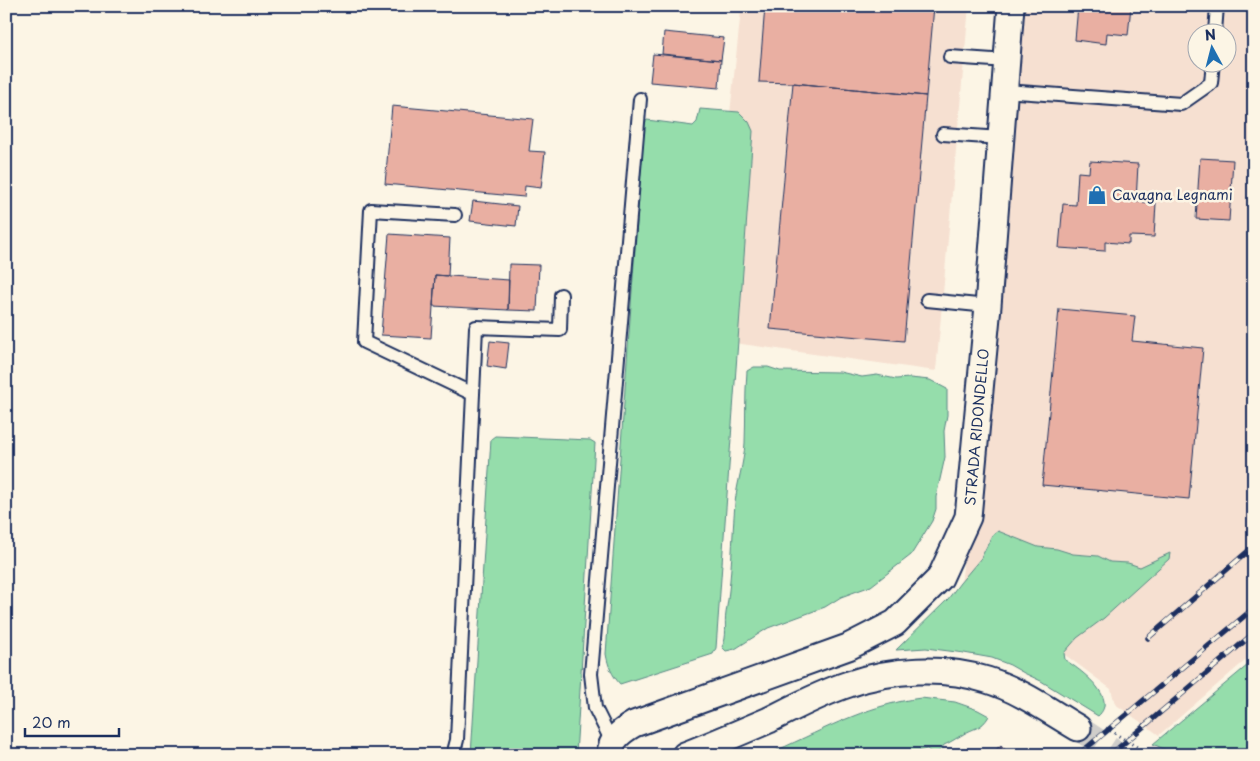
<svg xmlns="http://www.w3.org/2000/svg" width="1260" height="761" font-family="'Playpen Sans',sans-serif">
<rect width="100%" height="100%" fill="#fcf5e5"/>
<filter id="ink" filterUnits="userSpaceOnUse"><feTurbulence type="fractalNoise" baseFrequency=".02" numOctaves="2"/><feDisplacementMap in="SourceGraphic" scale="10" xChannelSelector="R" yChannelSelector="G"/><feConvolveMatrix kernelMatrix="1 2 1 2 8 2 1 2 1" color-interpolation-filters="sRGB"/></filter>
<g filter="url(#ink)">
<path fill="#f6e0d1" fill-rule="evenodd" d="M706 6H969L936 371 706 339 741 10Z
M1017 6H1254V653L1159 735 1115 704 1111 689 1068 657 960 597ZM1198 32H1228V62H1198Z"/>
<path fill="#95ddab" stroke="#588684" d="M700 109 739 112 749 122 753 131 716 648 713 654 620 684C612 675 608 666 606 654L644 124 647 120 693 126 697 122Z
M754 367H768L780 371 840 372 862 377 877 375 896 379 910 378 930 380 947 389V415L944 431 945 457 936 497V509L932 521 911 555 871 586 841 597 825 607 768 628 735 649 726 651 722 647C728 637 724 624 726 613 732 577 732 540 735 503 737 483 744 463 745 443 746 419 745 395 747 371Z
M495 436 590 440 595 443 576 755H471L491 439Z
M998 531 1038 547 1057 549 1073 554 1098 556 1110 562 1128 563 1140 567 1170 553 1169 559 1104 618 1077 638 1064 653 1065 660C1081 670 1119 698 1098 716L1041 681 1024 673 1010 665 992 658 964 653 926 648 896 650 948 599 960 583 981 558 992 536Z
M1254 660V755H1177L1153 744Z
M921 698 955 702 978 710 989 716C981 730 974 727 962 735 955 739 951 742 944 745 940 751 939 752 932 753L927 749 918 751 913 755H766C818 733 864 705 921 698Z"/>
<path fill="#e9afa2" stroke="#1b2f5e" d="M765 6H934L926 96 793 83 759 82Z
M1078 6H1131L1128 35 1107 33 1106 44 1075 40Z
M664 32 724 38 721 60 662 54Z
M653 54 721 60 719 88 650 82Z
M793 83 926 96 904 341 770 329Z
M392 106 533 119 529 151 545 152 541 188 525 186 524 197 385 184Z
M1200 158 1233 160 1229 221 1196 219Z
M1090 161 1138 164 1136 202 1156 203 1154 237 1129 236V244L1105 242V251L1059 248 1063 204 1076 205 1078 172 1089 173Z
M473 201 518 206 516 226 470 221Z
M389 234 450 238 448 276 435 275 431 338 381 335Z
M509 264 539 265 537 311 508 310Z
M435 275 509 280 508 310 433 306Z
M1059 309 1135 316 1132 341 1203 348 1189 499 1042 485Z
M490 341 509 343 506 369 487 366Z
M1001 745 1010 755H990Z"/>
<g fill="none" stroke-linecap="round" stroke-linejoin="round">
<path stroke="#cfcdca" stroke-width="25" stroke-dasharray="25 12" stroke-linecap="butt" d="M1078 728 1119 755"/>
<g stroke="#1b2f5e" stroke-width="16">
<path id="service" d="M1215 32 1217 6
M950 57 1007 61
M1005 91 1181 104 1211 83 1213 62
M943 134 1001 138
M455 215 371 210 364 342 473 394 476 327 560 330 561 295
M927 300 988 306
M612 742 595 708 591 674 640 99
M453 755 457 740 473 394"/>
</g>
<g stroke="#1b2f5e" stroke-width="29">
<path id="minor" d="M610 755C610 739 622 731 634 724L848 647 895 623 940 578 968 517 988 306 1011 6
M685 755C713 744 741 732 769 720 795 707 821 693 849 684 892 669 943 666 987 680 1020 690 1049 711 1078 728"/>
</g>
<path stroke="#1b2f5e" stroke-width="3" stroke-dasharray="1 4" stroke-linecap="butt" d="M1106 728 1150 755"/>
<use href="#service" stroke="#fcf5e5" stroke-width="12"/>
<use href="#minor" stroke="#fcf5e5" stroke-width="25"/>
<g stroke="#1b2f5e" stroke-width="5.5">
<path id="rail" d="M1148 638 1254 546
M1078 755 1254 608
M1110 755 1254 633"/>
</g>
<use href="#rail" stroke="#fcf5e5" stroke-width="4" stroke-dasharray="11" stroke-linecap="butt"/>
</g>
</g>
<defs>
<g id="shop-bare" transform="scale(1.5)"><path d="M-5-2.5h2.3a2.7 3.5 0 0 1 5.4 0H5L5.5 6h-11ZM-1.5-2.5h3a1.5 2.3 0 0 0-3 0Z" fill="#1f6fb2" stroke="#fcf5e5" stroke-width="2.5" paint-order="stroke"/></g>
</defs>
<g fill-rule="evenodd">
<use href="#shop-bare" x="1097" y="195"/>
</g>
<g text-anchor="middle" stroke-width="5" stroke-linejoin="round" paint-order="stroke">
<g font-size="14" fill="#1b2f5e" stroke="#fcf5e5" text-anchor="start">
<text x="1112" y="200">Cavagna Legnami</text>
</g>
<g font-size="14" fill="#1b2f5e" stroke="#fcf5e5">
<text transform="translate(977 427) rotate(-85)" y="5">STRADA RIDONDELLO</text>
</g>
</g>
<rect width="1260" height="761" fill="none" stroke="#fcf5e5" stroke-width="25"/>
<rect x="12" y="12" width="1235" height="736" fill="none" stroke="#1b2f5e" stroke-width="2" filter="url(#ink)"/>
<g transform="translate(1212 48) rotate(353)"><circle r="24" fill="#fcf5e5" stroke="#a2a6af"/>
<path d="M0-4L9 19L0 12L-9 19Z" fill="#1f6fb2"/>
<text y="-8" font-size="14" font-weight="bold" text-anchor="middle" fill="#1b2f5e">N</text>
</g>
<path d="M25 728v8h94v-8" fill="none" stroke="#1b2f5e" stroke-width="2.5"/>
<text x="32" y="728" font-size="15" fill="#1b2f5e" stroke="#fcf5e5" stroke-width="4" paint-order="stroke">20 m</text>
</svg>
